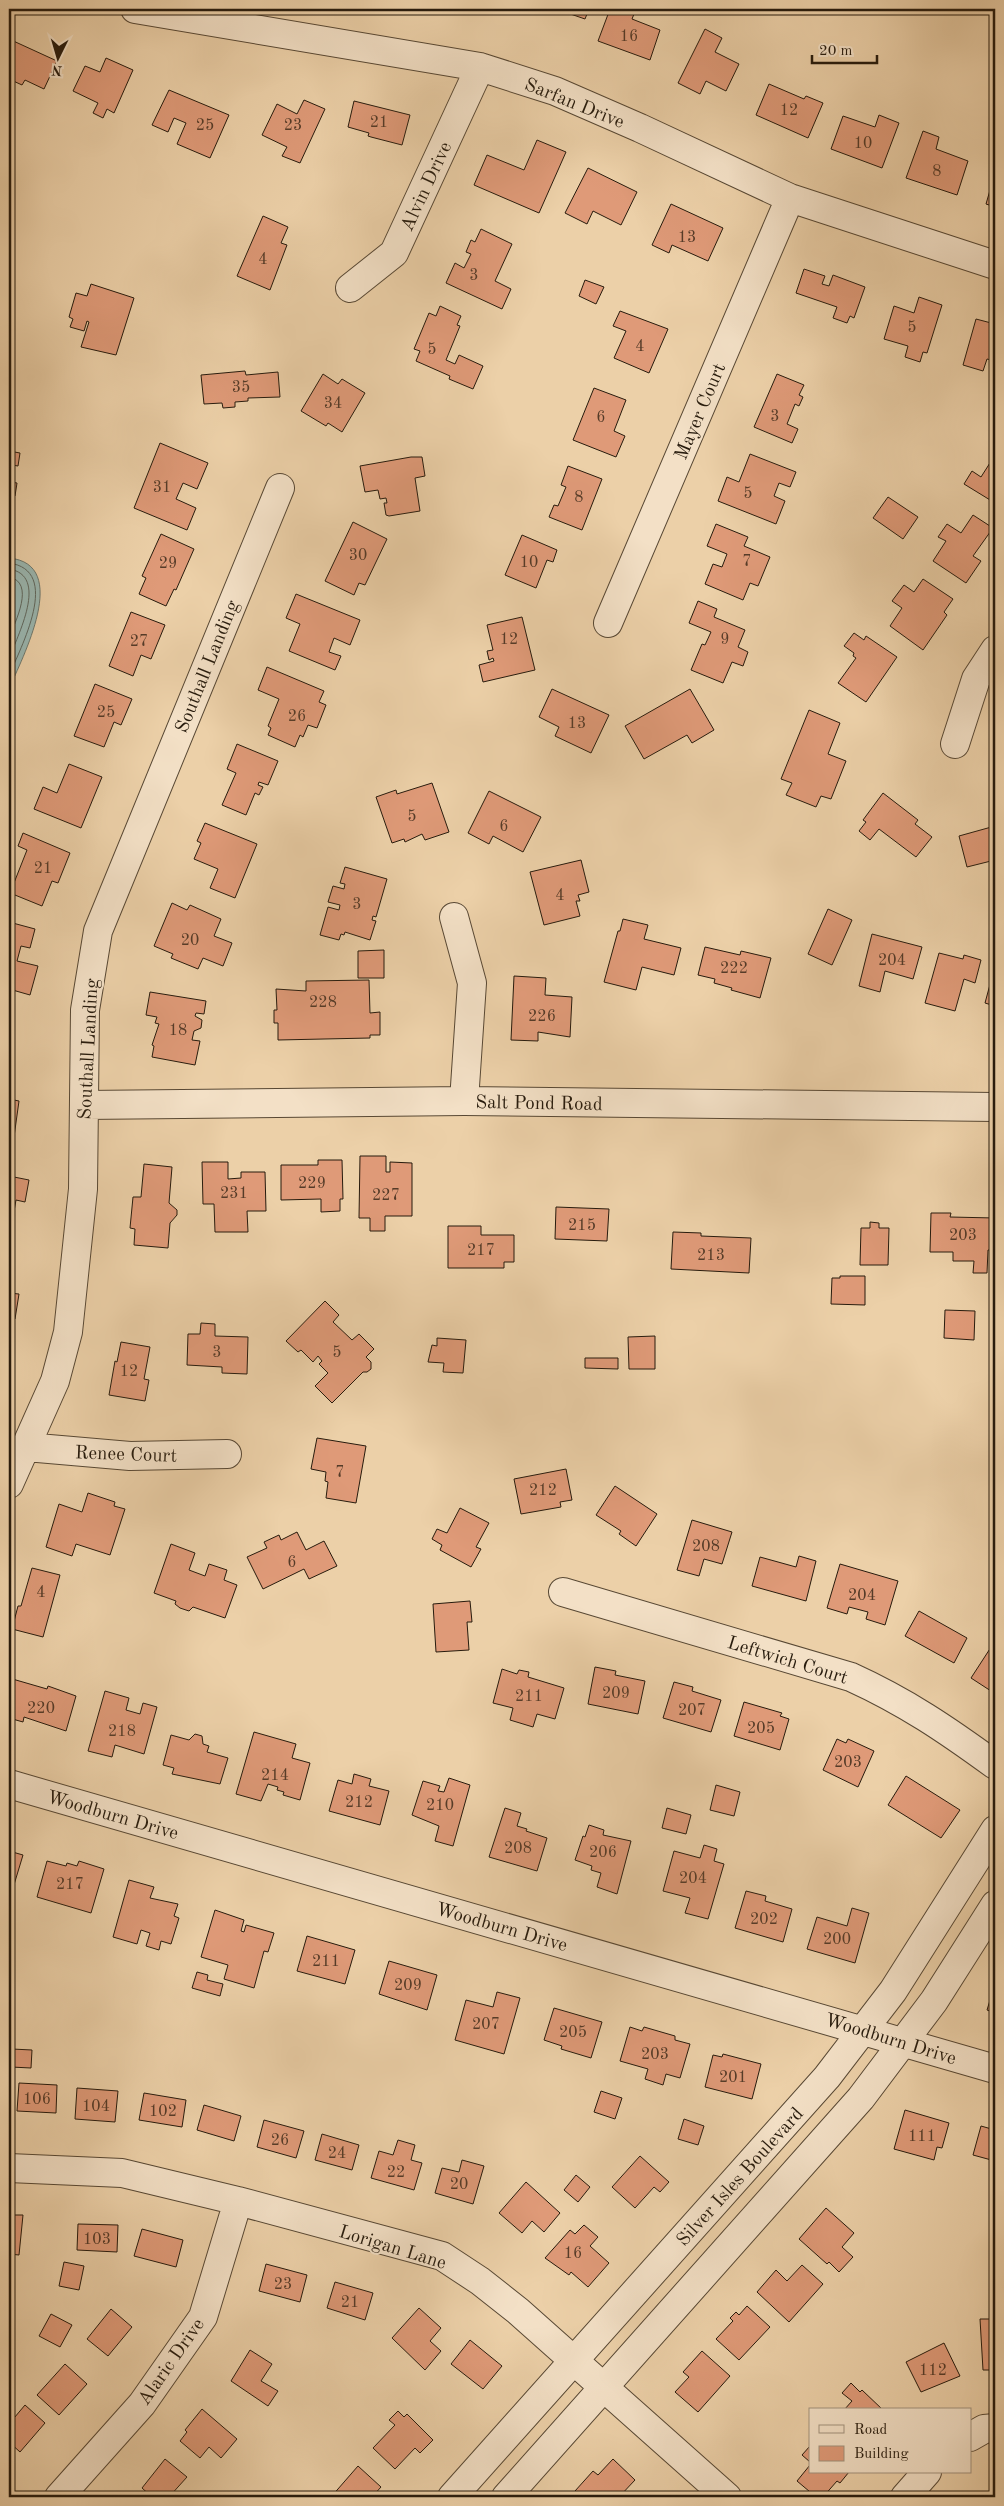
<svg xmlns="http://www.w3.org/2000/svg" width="1004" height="2506" font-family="'Old Standard TT',serif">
<rect width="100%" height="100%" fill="#ecd0a8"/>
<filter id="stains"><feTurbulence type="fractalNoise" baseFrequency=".004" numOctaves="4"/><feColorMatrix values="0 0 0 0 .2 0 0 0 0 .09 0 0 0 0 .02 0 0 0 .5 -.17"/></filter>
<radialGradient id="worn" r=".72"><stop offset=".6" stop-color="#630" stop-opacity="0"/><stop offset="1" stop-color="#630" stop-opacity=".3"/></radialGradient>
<path fill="#9ab6af" stroke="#6c786e" d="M9 558C72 564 22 658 9 689Z"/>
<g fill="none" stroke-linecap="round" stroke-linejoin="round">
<path stroke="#60685e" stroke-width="1" d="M9 563C63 570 20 648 9 676
M9 569C50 575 17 636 9 659
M9 577C36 582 15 622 9 638"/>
</g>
<path fill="#df9a78" stroke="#271b0d" d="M556 9H589L585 19Z
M610 9H636L632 19 660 30 650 60 598 41Z
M705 29 722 38 715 52 739 64 726 91 706 81 700 94 678 83Z
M9 39 57 61 44 89 25 80 22 85 9 79Z
M106 58 133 70 114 113 107 109 103 118 93 113 98 103 73 91 85 66 100 72Z
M769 84 804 99 806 96 823 103 808 138 756 115Z
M169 90 229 115 210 158 177 144 186 123 174 118 168 132 152 125Z
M304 100 325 109 300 163 282 156 287 147 262 135 277 104 297 114Z
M354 101 410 115 402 145 371 137 368 136 369 133 348 127Z
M879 115 899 123 882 168 831 149 843 116 875 127Z
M923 131 939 137 936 149 968 161 957 195 906 178Z
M537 140 566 152 539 213 474 185 487 155 524 170Z
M588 168 637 192 621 225 593 211 587 224 565 213Z
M995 173V207L986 204Z
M671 204 723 228 708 261 672 245 669 253 652 245Z
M263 216 288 227 281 243 287 245 270 290 237 276Z
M481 229 512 244 495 281 511 289 502 309 446 283 455 263 464 268 471 254 466 252 471 240 475 242Z
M804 269 825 276 822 284 829 286 833 275 865 287 854 318 850 316 847 323 833 318 837 307 796 293Z
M585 280 604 287 596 304 579 296Z
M91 284 134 298 116 355 81 347 89 322 87 321 84 331 70 327 73 319 69 317 76 293 87 296Z
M919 297 942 305 927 353 923 352 920 362 905 357 908 346 884 339 894 306 914 313Z
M440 306 461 316 457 325 460 326 446 360 455 364 459 355 483 366 473 389 449 379 450 376 416 361 420 351 414 349 429 313 436 316Z
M620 311 668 329 649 373 614 358 626 331 613 326Z
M976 319 995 324V361L987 359 983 371 963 365Z
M245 371 246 375 278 372 280 397 248 398V401L235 402V407L223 408 222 403 204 404 201 375Z
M323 374 338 384 342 379 365 393 342 432 328 423 326 426 301 411Z
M777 374 804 385 799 395 803 397 799 406 795 404 787 424 798 429 792 443 754 427Z
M594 388 626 400 614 431 625 436 616 457 573 440Z
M160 443 208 463 197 489 183 483 176 499 196 508 187 530 134 508Z
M9 451 20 453 18 466 12 465 11 474H9Z
M750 454 796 472 790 487 779 483 774 496 785 501 776 524 718 501 727 477 739 482Z
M995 455V503L964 484 972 471 981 477Z
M411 457H422L425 476 415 478 420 511 389 516 386 515 384 503H387L386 498 380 499 378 490 365 492 360 466Z
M568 466 602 479 582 530 549 517 554 505 558 506 566 487 561 485Z
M9 474H12L11 482 17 483 15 496 9 495Z
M888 497 918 517 903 539 873 518Z
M973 515 993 528 973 556 981 561 966 583 933 561 946 541 938 537 947 524 961 533Z
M353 522 387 539 365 585 359 583 354 595 325 581Z
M716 524 748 537 744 546 770 557 758 586 750 583 743 600 705 584 713 564 722 567 727 554 707 546Z
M161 534 194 549 176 590 174 589 166 606 139 594 146 578 142 576Z
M522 535 557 550 553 562 547 560 536 588 505 575Z
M923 579 953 599 944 612 947 615 923 650 890 626 902 608 892 601 904 585 914 592Z
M296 594 360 620 350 645 334 638 329 652 341 656 335 670 289 651 300 624 286 618Z
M698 601 717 609 714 617 745 630 738 647 748 652 743 666 732 662 723 683 691 670 702 644 705 645 711 632 689 623Z
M131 612 165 625 151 659 141 655 133 676 109 666Z
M522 617 535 670 483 682 479 665 494 661 493 658 489 660 487 651 493 650 487 625Z
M854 633 864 640 866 636 897 657 866 702 838 683 856 658 853 656 854 653 844 646Z
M267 667 324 691 319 702 326 705 317 728 308 725 303 737 300 735 295 747 268 735 271 728 268 726 279 699 258 690Z
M95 684 132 699 121 725 114 722 104 747 74 736Z
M552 689 609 715 591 753 555 736 559 727 539 717Z
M690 689 714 730 692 743 687 735 644 759 625 726Z
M809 710 840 723 828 754 846 761 831 799 821 796 816 807 786 795 792 783 781 779Z
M237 744 278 761 268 785 259 782 258 785 263 787 259 795 255 793 246 815 222 805 236 773 227 769Z
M69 764 102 777 81 828 34 809 43 787 57 793Z
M432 783 449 832 425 840 422 834 405 842 404 839 392 843 376 797 396 790 397 794Z
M489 791 541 817 523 852 493 836 489 844 468 833Z
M883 793 918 820 915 824 932 837 916 857 879 829 870 840 859 831 866 822 863 820Z
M205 823 257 844 235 898 210 888 218 869 194 859 201 843 197 841Z
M995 826V860L967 867 959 836Z
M23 833 70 853 58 883 52 881 42 906 10 893 27 850 18 846Z
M581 860 589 892 578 895 580 901H576L580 916 544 925 530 872Z
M345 867 387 879 376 917 373 916 372 920 376 921 370 940 345 932 344 935 341 934 339 940 320 935 328 907 339 910 340 905 328 902 333 886 344 889 345 884 340 883Z
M172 903 187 910 190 905 221 919 214 936 232 943 223 966 203 958 198 969 171 958 173 954 154 946Z
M828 909 852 920 832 965 808 954Z
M623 919 648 925 644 939 681 948 674 975 642 967 636 990 604 982 618 931H620Z
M9 922 35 929 30 948 21 946 17 961 38 966 30 995 9 989Z
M872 934 922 947 913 979 885 971 880 992 859 986Z
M705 947 740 955 741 951 771 958 760 998 731 990 732 988 714 983 715 979 698 975Z
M384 950V978H358V951Z
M939 953 963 959 964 955 981 960 975 983 964 979 955 1011 925 1003Z
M514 976 546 978 545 995 572 997 570 1037 538 1032V1041L511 1040Z
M992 977 995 978V1006L985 1003Z
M369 980 370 1013 380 1012V1035H370V1038L278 1040V1023H274V1010H277L276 989 306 991V981Z
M150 992 206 1001 204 1014 196 1013 195 1016 202 1020 201 1028 194 1031 192 1040 200 1041 195 1065 152 1057 154 1046 152 1045 159 1024 155 1023 157 1017 146 1015Z
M9 1099 19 1101 13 1144H10L9 1150Z
M360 1156H386V1172H390V1162L412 1163V1216H385V1231H370V1218H359Z
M318 1160H342L343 1199H340V1211L321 1212V1199L281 1200V1165H318Z
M202 1162H228V1179L241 1178V1172H265L266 1211H247L248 1232H215L214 1204H203Z
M144 1164 172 1167 169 1203 177 1210V1215L170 1223 168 1248 134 1245 135 1229 130 1228 133 1197H141Z
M9 1176 29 1180 25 1202 16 1200 12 1223H9Z
M556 1207 609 1209 607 1241 555 1239Z
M931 1213H951L950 1217 995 1218V1250H988L987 1273H973L974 1261H953V1252H930Z
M870 1222 879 1223V1228H889L888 1265H860L861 1228H870Z
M448 1226H481V1235H514V1262H504V1268H448Z
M673 1232 701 1233V1236L751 1238 749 1273 671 1269Z
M840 1276H865V1305L831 1304 832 1278H840Z
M9 1293 19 1294 15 1319 9 1318Z
M325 1301 339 1315 333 1322 352 1340 359 1334 374 1349 366 1357 371 1362V1369L367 1372H363L332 1403 315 1386 328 1373 319 1364 322 1361 318 1356 313 1362 301 1350 298 1352 286 1341Z
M945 1310 975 1311 974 1340 944 1338Z
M201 1323 215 1324V1336L248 1337 247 1374 222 1373V1367L187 1365 188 1334H200Z
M655 1336V1369H629L628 1337Z
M437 1338 466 1340 463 1373 443 1372 444 1363 428 1362 432 1345 437 1346Z
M121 1342 150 1347 144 1379 149 1380 145 1401 109 1395 115 1361 117 1362Z
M585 1358H618V1369L585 1368Z
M317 1438 366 1446 356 1503 326 1498 328 1482 325 1481 326 1472 311 1469Z
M566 1469 572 1500 560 1502 561 1507 521 1514 514 1479Z
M615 1486 657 1514 636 1546 619 1534 621 1531 596 1515Z
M88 1493 115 1502 114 1506 125 1509 110 1555 76 1544 72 1556 46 1547 59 1504 82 1512Z
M460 1508 489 1523 476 1547 481 1549 471 1567 440 1550 442 1545 432 1539 437 1529 447 1533Z
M692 1520 732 1532 722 1564 704 1559 699 1576 677 1570Z
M297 1532 306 1550 324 1541 337 1566 309 1579 304 1569 263 1589 247 1557 267 1548 264 1542 279 1535 281 1540Z
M171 1544 195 1553 189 1570 205 1576 209 1564 227 1570 224 1580 237 1585 225 1618 193 1607 189 1611 180 1608 175 1604 176 1601 154 1593Z
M799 1556 816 1561 806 1601 752 1586 760 1557 796 1567Z
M840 1564 898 1581 885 1625 866 1619 868 1612 849 1607 847 1614 827 1608Z
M32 1568 60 1575 43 1637 12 1629 18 1606H21Z
M470 1601 472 1622H467L469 1650 436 1652 433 1604Z
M919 1611 967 1638 954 1663 905 1636Z
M995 1641V1685L991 1691 971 1678Z
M595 1667 616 1671 615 1675 645 1681 638 1714 588 1704Z
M502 1669 517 1674 519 1670 529 1672 528 1677 564 1688 555 1719 537 1714 533 1727 510 1720 513 1708 493 1703Z
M9 1678 47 1689 48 1686 76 1696 66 1731 24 1717 23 1722 9 1718Z
M674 1682 693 1687 692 1691 721 1700 711 1732 663 1718Z
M105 1691 129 1698 126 1710 140 1714 143 1703 157 1707 144 1754 115 1745 112 1757 88 1751Z
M744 1702 782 1713 780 1716 789 1719 780 1750 734 1736Z
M254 1732 296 1744 292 1758 310 1763 300 1800 283 1795 284 1792 277 1790 278 1787 268 1784 261 1801 236 1794Z
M195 1734 202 1736 203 1744 209 1746 207 1752 228 1758 220 1784 172 1774 174 1768 163 1765 171 1735 189 1740Z
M837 1739 846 1743 848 1739 874 1751 858 1787 823 1770Z
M354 1774 371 1779 369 1786 389 1791 380 1825 329 1811 338 1780 352 1784Z
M906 1776 960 1810 941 1838 888 1805Z
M449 1778 470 1785 453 1846 435 1841 439 1826 412 1815 423 1781 440 1786 438 1791 444 1792Z
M716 1785 740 1792 734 1816 710 1810Z
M505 1808 521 1813 517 1826 527 1829 526 1831 547 1838 537 1871 489 1857Z
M667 1808 691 1815 686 1834 662 1828Z
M589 1825 604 1830 603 1835 631 1841 617 1894 597 1887 601 1873 591 1870 592 1866 575 1860 583 1836 585 1837Z
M704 1845 717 1849 714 1861 724 1864 708 1919 685 1913 690 1898 663 1891 674 1851 700 1858Z
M9 1851 23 1855 10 1898 9 1897Z
M47 1861 66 1866 67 1863 77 1866 79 1861 104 1869 91 1913 37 1897Z
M129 1880 154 1887 150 1898 178 1904 174 1916 179 1918 171 1944 161 1941 159 1950 146 1946 150 1933 141 1930 137 1944 113 1937Z
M746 1891 766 1896 765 1901 792 1909 783 1942 735 1928Z
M852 1908 869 1913 855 1963 807 1949 817 1917 847 1926Z
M215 1910 244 1920 241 1931 244 1932 246 1925 274 1933 268 1952 264 1951 254 1988 224 1979 228 1965 201 1957Z
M307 1936 355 1950 345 1984 297 1971Z
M389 1961 437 1975 427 2010 379 1994Z
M197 1972 208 1975 207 1980 223 1984 220 1996 192 1988Z
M995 1984V2013L987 2010Z
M497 1992 520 1998 504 2054 455 2040 466 2000 493 2007Z
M554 2008 602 2022 591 2058 561 2049 562 2046 544 2040Z
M630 2027 642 2031 644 2027 675 2036V2040L690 2044 680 2078 666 2074 663 2085 645 2079 648 2069 620 2061Z
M12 2049 32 2050 31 2068 11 2067Z
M723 2054 761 2064 752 2099 705 2087 713 2055 722 2057Z
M19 2083 57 2085 56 2113 17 2111Z
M77 2088 118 2091 115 2122 75 2119Z
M601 2091 622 2098 615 2119 594 2112Z
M144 2093 186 2100 182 2127 139 2120Z
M204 2105 241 2116 234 2141 197 2130Z
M905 2110 949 2123 942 2148 937 2147 934 2160 894 2149Z
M684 2119 704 2126 698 2145 678 2139Z
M264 2120 304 2131 296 2158 257 2147Z
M981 2126 995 2130V2161L973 2155Z
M322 2134 359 2145 352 2170 315 2160Z
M398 2140 415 2145 411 2160 422 2163 414 2190 371 2178 379 2151 393 2155Z
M640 2156 669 2182 660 2192 654 2187 635 2208 612 2187Z
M462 2160 484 2166 473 2204 435 2193 442 2168 459 2172Z
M576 2175 590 2187 578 2202 564 2190Z
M526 2182 560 2213 544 2232 532 2221 522 2233 499 2213Z
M826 2208 854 2233 842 2247 853 2257 839 2272 829 2262 827 2264 799 2239Z
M9 2215H23L19 2255 9 2254Z
M78 2224 118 2225 117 2252 77 2250Z
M584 2225 598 2237 590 2246 609 2263 588 2287 571 2272 569 2275 545 2258 570 2230 575 2234Z
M142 2229 183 2240 176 2267 134 2256Z
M64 2262 84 2266 79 2290 59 2286Z
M266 2264 307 2275 300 2302 259 2291Z
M802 2265 823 2284 789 2322 757 2292 776 2270 787 2281Z
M335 2282 373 2293 365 2320 327 2308Z
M747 2306 770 2327 739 2360 716 2339 733 2321 730 2318 736 2312 739 2315Z
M419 2308 441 2328 430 2341 441 2351 425 2370 392 2338Z
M111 2309 132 2327 108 2356 87 2339Z
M51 2314 72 2325 60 2347 39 2336Z
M980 2319H995V2370H983Z
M470 2340 502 2366 483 2389 451 2364Z
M944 2343 960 2376 921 2392 906 2362Z
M250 2350 272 2364 261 2381 278 2391 268 2406 231 2381Z
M702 2351 730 2376 698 2412 675 2392 689 2377 683 2372Z
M65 2364 87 2384 59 2415 37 2395Z
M851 2383 860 2392 862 2390 883 2410H844L852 2401 842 2393Z
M25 2405 45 2423 20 2452 9 2442V2424Z
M202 2409 237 2439 221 2458 209 2447 200 2458 180 2441 187 2432 185 2430Z
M398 2411 404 2417 407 2414 433 2440 420 2453 415 2448 395 2469 373 2448 395 2425 389 2420Z
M810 2446V2462L802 2455Z
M165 2459 187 2477 169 2497H152L142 2488Z
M613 2459 635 2480 619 2497H581L575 2491 593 2471 598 2475Z
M810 2465V2472H849L840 2483 837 2481 823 2497H816L797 2481Z
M358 2466 381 2487 372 2497H331Z"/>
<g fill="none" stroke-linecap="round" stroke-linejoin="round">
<g stroke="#584834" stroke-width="30">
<path id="minor" d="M135 9 480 67 555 91 640 128 790 198 995 265
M350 288 394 253 480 67
M608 623 790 198
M955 744 976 679 995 650
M454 917 472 983 464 1101
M84 1105 464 1101 995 1107
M26 1447 130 1456 227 1454
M9 1484 55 1381 68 1332 83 1189 85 1010 98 931 280 488
M563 1592 851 1677C906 1702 947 1730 995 1765
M9 1784 995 2069
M9 2168 122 2173 238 2201 442 2256 480 2281 518 2311 727 2497
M970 2437 984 2429 995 2428
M59 2497 142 2404 203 2317 238 2201
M452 2497 827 2077 893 1991 995 1830
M506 2497 861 2098 934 2001 995 1905
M905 2497 927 2472"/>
</g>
<use href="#minor" stroke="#f3e0c6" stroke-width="28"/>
</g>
<g text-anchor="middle" stroke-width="4" stroke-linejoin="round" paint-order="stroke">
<g font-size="16" fill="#553b28">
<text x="629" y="41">16</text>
<text x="789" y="115">12</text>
<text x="379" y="127">21</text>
<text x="205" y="130">25</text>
<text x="293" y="130">23</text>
<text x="863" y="148">10</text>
<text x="937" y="176">8</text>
<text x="687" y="242">13</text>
<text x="263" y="264">4</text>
<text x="474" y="280">3</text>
<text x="912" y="332">5</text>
<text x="640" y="351">4</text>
<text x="432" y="354">5</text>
<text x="241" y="392">35</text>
<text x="333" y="408">34</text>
<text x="775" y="421">3</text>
<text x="601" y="422">6</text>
<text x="162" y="492">31</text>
<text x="748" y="498">5</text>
<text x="579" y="502">8</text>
<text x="358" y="560">30</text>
<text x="747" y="566">7</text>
<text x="529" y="567">10</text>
<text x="168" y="568">29</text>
<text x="509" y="644">12</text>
<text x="725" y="644">9</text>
<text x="139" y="646">27</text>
<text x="106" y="717">25</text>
<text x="297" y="721">26</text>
<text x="577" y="728">13</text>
<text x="412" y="821">5</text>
<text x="504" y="831">6</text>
<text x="43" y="873">21</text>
<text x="560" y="900">4</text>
<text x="357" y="909">3</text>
<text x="190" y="945">20</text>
<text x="892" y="965">204</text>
<text x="734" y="973">222</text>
<text x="323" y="1007">228</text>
<text x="542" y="1021">226</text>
<text x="178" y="1035">18</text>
<text x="312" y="1188">229</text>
<text x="234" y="1198">231</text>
<text x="386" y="1200">227</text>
<text x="582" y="1230">215</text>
<text x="963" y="1240">203</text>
<text x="481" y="1255">217</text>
<text x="711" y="1260">213</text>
<text x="217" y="1357">3</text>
<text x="337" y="1357">5</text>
<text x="129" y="1376">12</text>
<text x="340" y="1477">7</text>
<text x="543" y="1495">212</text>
<text x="706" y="1551">208</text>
<text x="292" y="1567">6</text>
<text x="41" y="1597">4</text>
<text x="862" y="1600">204</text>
<text x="616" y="1698">209</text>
<text x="529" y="1701">211</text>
<text x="41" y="1713">220</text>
<text x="692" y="1715">207</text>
<text x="761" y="1733">205</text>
<text x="122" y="1736">218</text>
<text x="848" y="1767">203</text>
<text x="275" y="1780">214</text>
<text x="359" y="1807">212</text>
<text x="440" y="1810">210</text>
<text x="518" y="1853">208</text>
<text x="603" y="1857">206</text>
<text x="693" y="1883">204</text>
<text x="70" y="1889">217</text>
<text x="764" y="1924">202</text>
<text x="837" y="1944">200</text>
<text x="326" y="1966">211</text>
<text x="408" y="1990">209</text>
<text x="486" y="2029">207</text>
<text x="573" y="2037">205</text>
<text x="655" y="2059">203</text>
<text x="733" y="2082">201</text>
<text x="37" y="2104">106</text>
<text x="96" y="2111">104</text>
<text x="163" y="2116">102</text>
<text x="922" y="2141">111</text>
<text x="280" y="2145">26</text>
<text x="337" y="2158">24</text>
<text x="396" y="2177">22</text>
<text x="459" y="2189">20</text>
<text x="97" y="2244">103</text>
<text x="573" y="2258">16</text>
<text x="283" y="2289">23</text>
<text x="350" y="2307">21</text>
<text x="933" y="2375">112</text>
</g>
<g font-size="19" fill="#271b0d" stroke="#f3e0c6">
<text transform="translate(575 102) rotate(22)" y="7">Sarfan Drive</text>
<text transform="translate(425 186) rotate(-65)" y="7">Alvin Drive</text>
<text transform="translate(699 411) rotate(-67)" y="7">Mayer Court</text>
<text transform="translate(206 666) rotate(-68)" y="7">Southall Landing</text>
<text transform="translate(87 1049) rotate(-87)" y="7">Southall Landing</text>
<text transform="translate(539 1102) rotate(1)" y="7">Salt Pond Road</text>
<text transform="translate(126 1453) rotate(2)" y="7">Renee Court</text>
<text transform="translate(788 1659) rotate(17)" y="7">Leftwich Court</text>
<text transform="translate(113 1814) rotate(16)" y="7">Woodburn Drive</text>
<text transform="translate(502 1926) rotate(16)" y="7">Woodburn Drive</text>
<text transform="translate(891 2038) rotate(17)" y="7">Woodburn Drive</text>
<text transform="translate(739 2176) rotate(-48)" y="7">Silver Isles Boulevard</text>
<text transform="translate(393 2246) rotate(17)" y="7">Lorigan Lane</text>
<text transform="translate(170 2361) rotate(-55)" y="7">Alaric Drive</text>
</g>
</g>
<rect width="1004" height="2506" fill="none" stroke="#ecd0a8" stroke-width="30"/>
<rect x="10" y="10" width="984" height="2486" fill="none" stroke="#271b0d" stroke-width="2.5"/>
<rect x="15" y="15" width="974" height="2476" fill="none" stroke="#271b0d"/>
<rect x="809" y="2408" width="162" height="65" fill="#f3e0c6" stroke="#a1917c"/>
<rect x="819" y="2425" width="25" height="8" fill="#f3e0c6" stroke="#a1917c"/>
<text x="854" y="2434" font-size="15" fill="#271b0d">Road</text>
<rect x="819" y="2446" width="25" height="15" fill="#df9a78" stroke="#a1917c"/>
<text x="854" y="2458" font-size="15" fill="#271b0d">Building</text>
<g transform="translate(58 58) rotate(185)" stroke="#f3e0c6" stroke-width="4" paint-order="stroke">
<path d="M0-4L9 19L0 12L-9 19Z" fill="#271b0d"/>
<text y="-8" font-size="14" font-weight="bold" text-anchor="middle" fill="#271b0d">N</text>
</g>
<path d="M812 55v8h65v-8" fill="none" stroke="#271b0d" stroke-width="2.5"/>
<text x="819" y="55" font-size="15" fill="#271b0d" stroke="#f3e0c6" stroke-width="4" paint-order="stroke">20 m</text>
<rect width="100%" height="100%" filter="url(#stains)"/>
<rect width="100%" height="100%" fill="url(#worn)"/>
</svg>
